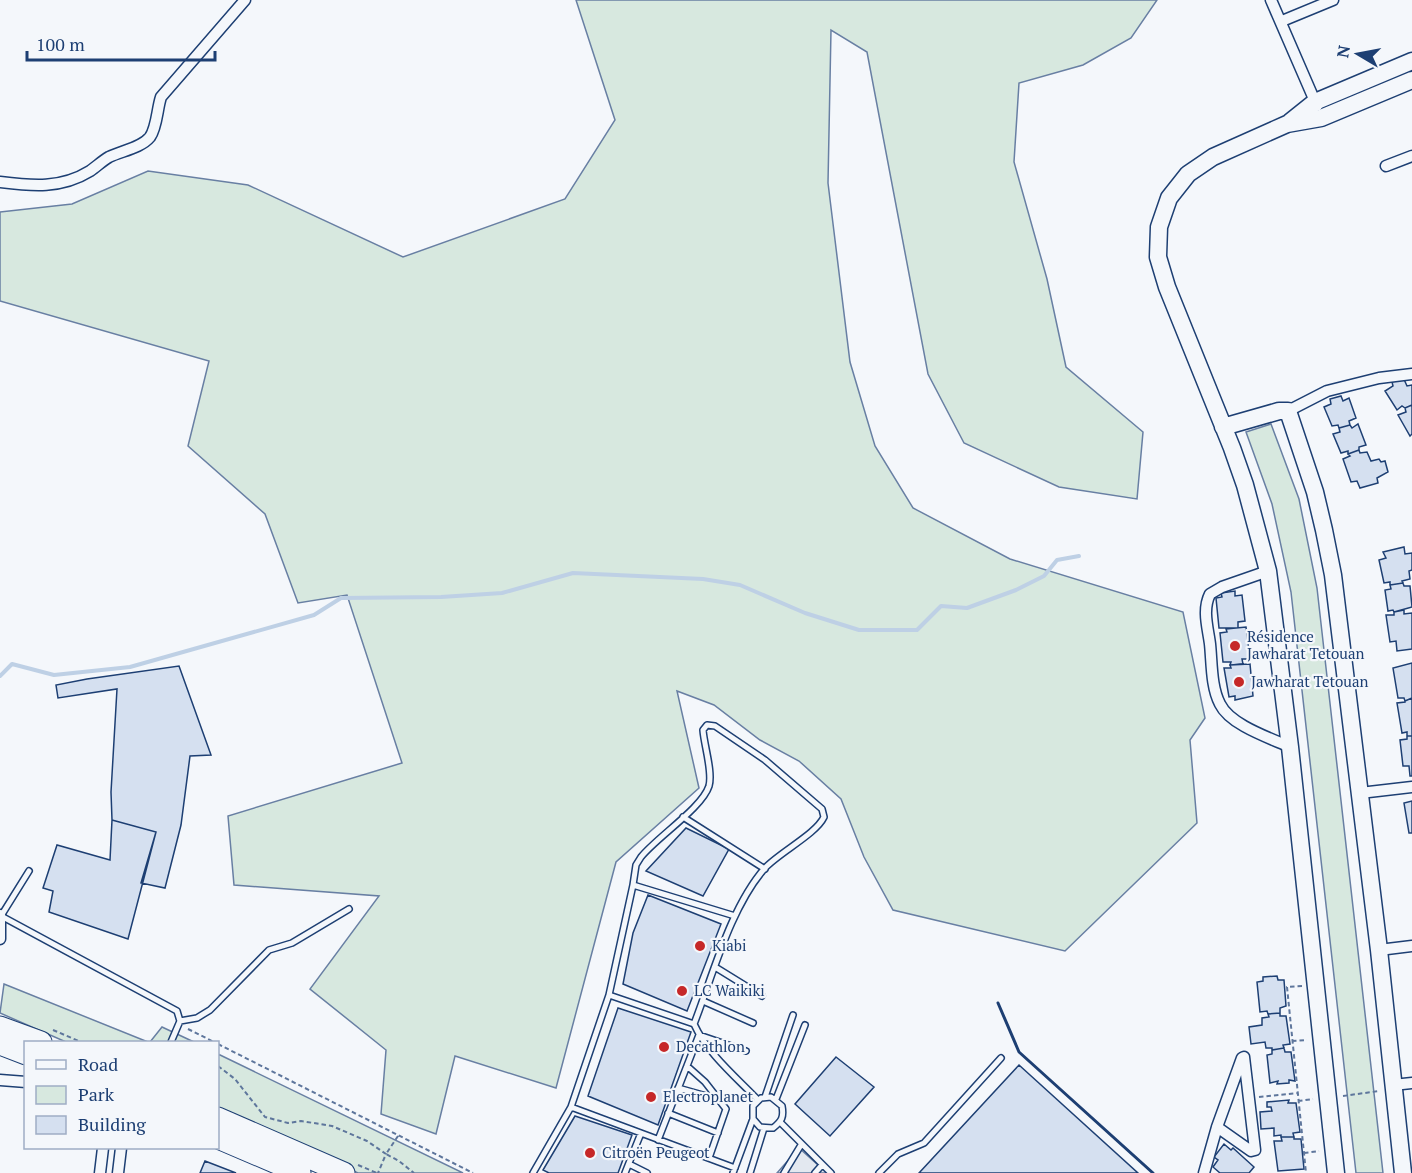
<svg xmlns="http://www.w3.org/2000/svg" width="1412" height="1173" font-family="'PT Serif',serif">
<rect width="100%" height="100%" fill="#f4f7fb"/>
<path fill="#d7e8df" stroke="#687fa3" stroke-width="1.5" d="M576 0H1157L1131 38 1083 65 1019 83 1014 162 1047 279 1066 367 1143 432 1137 499 1059 487 964 443 928 374 867 52 831 30 828 183 850 362 875 446 913 508 1010 559 1183 612 1205 718 1190 740 1197 823 1065 951 893 910 864 857 841 799 799 761 760 740 714 705 677 691 699 788 616 862 556 1088 455 1056 436 1134 381 1114 386 1050 310 989 379 896 234 885 228 816 402 763 347 595 298 603 265 514 188 446 209 361 0 301V212L72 204 148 171 248 185 403 257 565 199 615 120Z
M1271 424 1299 499 1317 588 1383 1173H1356L1291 592 1272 504 1246 432Z
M4 984 148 1042H66L0 1013Z
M162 1027 194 1042H150Z
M218 1054 463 1173H358L218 1110Z"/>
<path fill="#e3e8f0" stroke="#687fa3" stroke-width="1.5" d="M799 1148 827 1173H777Z"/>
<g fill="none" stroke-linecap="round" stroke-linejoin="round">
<path stroke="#bed0e5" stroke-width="4" d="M0 676 12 664 54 675 130 667 314 615 341 598 441 597 502 593 573 573 703 579 740 585 805 613 859 630H917L941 606 967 608 1016 590 1044 576 1057 560 1079 556"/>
</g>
<path fill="#d5e0f0" stroke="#1d3f73" stroke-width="1.5" d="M1403 377 1407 386 1412 385V405L1405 408 1402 406 1397 410 1385 391 1393 386 1392 382Z
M1341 396 1343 401 1349 398 1356 418 1349 421 1350 425 1339 428 1338 425 1332 426 1324 407 1331 404 1330 399Z
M1412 405V434L1410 436 1398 415 1406 412 1405 408Z
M1358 424 1366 445 1359 447V450L1348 454V451L1341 453 1333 434 1340 432 1339 428 1350 425 1352 428Z
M1359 450 1360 453 1367 452 1371 461 1379 459 1381 462 1385 461 1388 472 1377 478 1378 483 1360 488 1357 481 1351 482 1343 459 1350 456 1348 454Z
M1404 547 1405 554 1412 553V570L1409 571 1410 579 1402 581 1403 583 1390 585V582L1384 583 1379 560 1386 558 1383 552Z
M1403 583 1404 586H1410L1412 607 1394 612 1393 610 1388 611 1385 590 1391 589 1390 585Z
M1235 591V596L1242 595 1245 621 1238 622V628H1219L1216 598 1222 597 1221 593Z
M1404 610V614L1412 613V649L1397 651 1396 641 1390 642 1386 615H1394V612Z
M1246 627 1250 659H1242L1243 664 1230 665 1231 662H1223L1220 633 1227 632 1226 629Z
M1412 663V698L1405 701 1404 698H1398L1393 668Z
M1250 664 1253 696 1235 700V696L1229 697 1224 668H1231L1230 665Z
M179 666 211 755 190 756 181 825 165 888 141 883 156 832 112 820 111 792 117 689 58 698 56 685 87 679Z
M1412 698V736H1407V732L1402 733 1397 703 1405 702V701Z
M1407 736H1412V776H1410L1409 766H1403L1400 740 1407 739Z
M1412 801V833H1409L1404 803Z
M112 820 156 832 128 939 49 912 53 891 43 888 57 845 110 860Z
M686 828 729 849 703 896 646 871Z
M648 895 721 924 687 1011 623 984 633 933Z
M1277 976 1278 980H1284L1286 1006 1280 1008V1013L1268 1014 1267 1011 1260 1012 1257 982 1263 981V977Z
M618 1008 691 1032 658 1125 588 1096Z
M1280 1013V1016H1286L1290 1044 1283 1045 1284 1048 1272 1050V1048H1266L1265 1042 1251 1044 1249 1027 1262 1025V1018L1269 1017 1268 1014Z
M1284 1048 1285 1052H1291L1295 1081 1289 1080V1083L1277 1084 1278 1081 1270 1083 1267 1055 1272 1054V1050Z
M836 1057 874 1087 830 1136 795 1104Z
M1019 1065 1138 1173H919Z
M1289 1100 1288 1103H1296L1300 1132 1293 1133 1294 1137H1281V1135L1274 1136V1128L1261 1129 1260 1112 1272 1111 1271 1107H1267V1102Z
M575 1116 632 1135 618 1173H549L543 1170Z
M1281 1137H1294V1139H1301L1304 1169 1278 1171 1274 1141H1282Z
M1224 1144 1231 1150 1233 1148 1254 1167 1249 1173H1220L1213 1167 1218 1160 1214 1157Z
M205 1161 236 1173H200Z"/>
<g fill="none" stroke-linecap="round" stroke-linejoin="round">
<g stroke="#1d3f73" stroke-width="8">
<path id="lane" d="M683 817 765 869
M29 871 1 916 177 1011 180 1021 171 1042
M715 967 762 996
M609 995 694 1024C707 1053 736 1077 758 1100
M703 1001 753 1023
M180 1021 197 1018 210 1010 269 950 292 943 349 909
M694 1024C713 975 730 908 765 868 780 852 816 834 824 817L822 809 765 760 715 726 707 725 703 730C704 745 713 772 709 786 702 808 657 837 641 857L636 865 633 885 735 916
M687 1066 705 1082 726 1109 709 1158
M678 1088 717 1099
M765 1097 793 1015
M776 1099 805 1025
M571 1107 735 1168
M668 1113 718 1133
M781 1123 831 1173
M658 1140 699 1035 746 1051
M629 1164 647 1173
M533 1173 571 1107 609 995 633 885
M625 1173 641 1133
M733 1173 753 1119V1106L761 1098 771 1097 782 1106C784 1117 782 1121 773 1128L760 1127 753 1119
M750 1173 764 1128
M784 1173 801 1145
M815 1173 822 1165
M879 1173 898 1154 924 1143 1001 1058"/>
</g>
<g stroke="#1d3f73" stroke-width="13">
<path id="street" d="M1271 0 1317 106
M1282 21 1333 0
M1386 166 1412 156
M0 182C32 186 61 189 90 171 96 167 102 161 109 157 121 151 141 148 150 137 157 127 157 109 161 97L245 0
M1288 411 1327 391 1379 378 1412 374
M1268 571 1222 587 1210 594C1202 610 1208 628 1210 644 1212 663 1211 687 1220 704 1230 725 1270 738 1290 747
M1360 793 1412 787
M0 915V939
M1379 950 1412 946
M0 1080 26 1082
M1393 1085 1412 1083
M100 1173 103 1148
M118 1173 121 1148
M1204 1173 1217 1127 1242 1058 1244 1057 1255 1150 1251 1151 1217 1127"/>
</g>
<g stroke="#1d3f73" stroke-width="19">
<path id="secondary" d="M1290 122 1315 102 1412 61
M1223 427 1279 411H1288L1315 492 1324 530 1333 575 1379 950 1403 1173
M1336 1173 1290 747 1268 571 1245 485 1232 448 1167 287 1158 257 1159 227 1169 198 1188 174 1213 157 1287 124 1321 118 1412 80"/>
</g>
<g stroke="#1d3f73" stroke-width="23">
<path id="highway" d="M0 1027 41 1042
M0 1044 26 1054
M218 1118 344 1173
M218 1138 300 1173"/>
</g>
<path stroke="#5e769c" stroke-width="2" stroke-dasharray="4.5 3" stroke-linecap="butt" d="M1302 986 1287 987 1306 1173
M188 1029 214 1042
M53 1030 81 1042
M1292 1041 1307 1040
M218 1044 473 1173
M218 1066 235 1079 265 1117 288 1123 301 1121 332 1126 367 1141 386 1154 378 1173
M1343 1096 1379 1091
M1259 1097 1298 1093
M1298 1101 1313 1099
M398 1136 386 1154 399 1161 414 1173
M1304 1153 1319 1151
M358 1165 377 1173"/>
<use href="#lane" stroke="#f4f7fb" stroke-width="5"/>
<use href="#street" stroke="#f4f7fb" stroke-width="10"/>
<use href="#secondary" stroke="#f4f7fb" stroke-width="16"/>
<use href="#highway" stroke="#f4f7fb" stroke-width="21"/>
<path stroke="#1d3f73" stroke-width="3" d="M998 1003 1019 1052 1153 1173"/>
</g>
<g fill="#c62828" stroke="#f4f7fb" stroke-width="2">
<circle cx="1235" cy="646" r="6"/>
<circle cx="1239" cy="682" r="6"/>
<circle cx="700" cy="946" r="6"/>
<circle cx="682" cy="991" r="6"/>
<circle cx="664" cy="1047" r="6"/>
<circle cx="651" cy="1097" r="6"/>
<circle cx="590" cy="1153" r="6"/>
</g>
<g text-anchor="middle" stroke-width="4.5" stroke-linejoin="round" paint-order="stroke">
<g font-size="15" fill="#1d3f73" stroke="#f4f7fb" text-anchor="start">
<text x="1247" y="642">Résidence<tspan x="1247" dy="17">Jawharat Tetouan</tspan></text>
<text x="1251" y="687">Jawharat Tetouan</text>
<text x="712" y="951">Kiabi</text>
<text x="694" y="996">LC Waikiki</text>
<text x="676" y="1052">Decathlon</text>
<text x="663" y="1102">Electroplanet</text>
<text x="602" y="1158">Citroën Peugeot</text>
</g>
</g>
<rect x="24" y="1041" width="195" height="108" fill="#f4f7fb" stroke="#9eadc5" stroke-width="1.5"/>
<rect x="36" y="1060" width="30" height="9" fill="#f4f7fb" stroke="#9eadc5" stroke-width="1.5"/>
<text x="78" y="1071" font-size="18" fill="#1d3f73">Road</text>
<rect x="36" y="1086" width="30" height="18" fill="#d7e8df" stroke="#9eadc5" stroke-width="1.5"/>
<text x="78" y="1101" font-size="18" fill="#1d3f73">Park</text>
<rect x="36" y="1116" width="30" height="18" fill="#d5e0f0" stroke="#9eadc5" stroke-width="1.5"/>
<text x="78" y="1131" font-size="18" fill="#1d3f73">Building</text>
<g transform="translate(1358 54) rotate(280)" stroke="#f4f7fb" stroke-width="4.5" paint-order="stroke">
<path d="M0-4.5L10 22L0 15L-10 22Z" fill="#1d3f73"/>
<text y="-9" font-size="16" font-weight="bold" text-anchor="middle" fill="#1d3f73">N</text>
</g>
<path d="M27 51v9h188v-9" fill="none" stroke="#1d3f73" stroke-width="3"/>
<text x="36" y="51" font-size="18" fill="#1d3f73" stroke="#f4f7fb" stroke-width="4.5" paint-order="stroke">100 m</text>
</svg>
